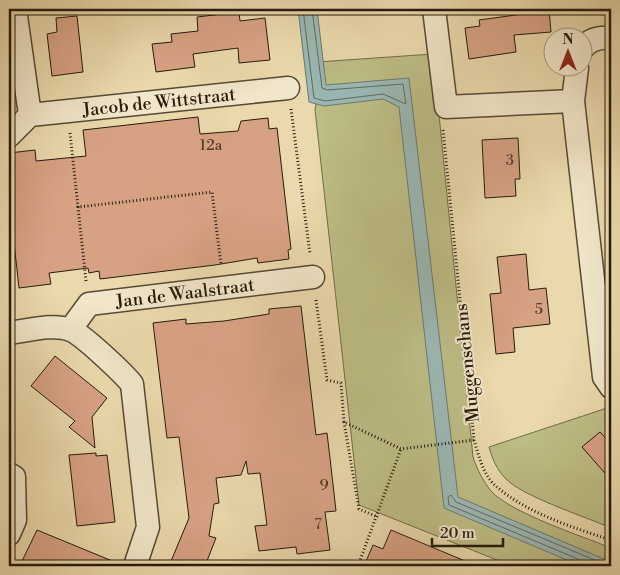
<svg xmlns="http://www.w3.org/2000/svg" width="620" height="575" font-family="'Libre Bodoni',serif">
<rect width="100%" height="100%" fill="#ead9ac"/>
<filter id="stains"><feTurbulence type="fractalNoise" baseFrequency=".004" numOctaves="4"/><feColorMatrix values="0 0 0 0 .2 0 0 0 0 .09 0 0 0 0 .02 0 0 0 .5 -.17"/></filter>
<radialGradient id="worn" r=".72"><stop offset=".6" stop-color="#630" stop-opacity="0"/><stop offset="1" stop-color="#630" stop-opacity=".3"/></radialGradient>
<path fill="#bdbd85" stroke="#726c49" d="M433 54 473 457C477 469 483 481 491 491 511 513 582 536 611 548V566H512L359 505 315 110 319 81 317 62Z
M610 407 611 528C586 517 521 496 505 478 497 470 492 458 489 447Z"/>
<path fill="#9bb8b4" stroke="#6c7971" d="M298 9H317L326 85 409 78 458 497 611 562V566H581L444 508 399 107 383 99 324 106 309 102Z"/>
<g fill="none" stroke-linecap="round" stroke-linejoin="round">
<path stroke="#606a60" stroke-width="1" d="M303 9 314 98 325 101 383 94 406 104 403 84 327 90 322 88 312 9
M581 566 578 559 449 505 448 497 451 495 456 502 609 566"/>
</g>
<path fill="#d7a283" stroke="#261b0d" d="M549 9 551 32 514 35 516 52 469 59 465 28 480 26 479 20 523 14V10Z
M239 12 240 21 265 18 270 60 239 63 238 48 193 54 195 67 156 72 152 44 172 42 171 34 198 31 197 17Z
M77 16 83 72 52 76 47 34 57 32 56 18Z
M198 117 200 134 238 131 241 121 268 118 269 129 277 128 291 249 288 250 289 259 258 263 257 258 215 265 100 279 99 271 89 273 88 268 49 273 51 284 19 288 9 197V153L35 150 36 161 86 156 83 130Z
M518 138 520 179H515L516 196 485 198 482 140Z
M526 254 529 290 546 288 550 324 513 328 515 352 496 354 490 294 501 293 497 257Z
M301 306 316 435 327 433 330 458 336 511 325 512 330 550 297 554 296 547 259 551 255 526 267 525 260 473 248 474 246 461 241 475 216 478 219 503 214 504 209 536 216 538 205 566H169L189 518 179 437 167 438 153 323 186 319V324L224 321 269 314V309Z
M55 356 107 398 92 417 95 448 69 427 75 421 31 386Z
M600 432 611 444V480L582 447Z
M96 453V456L107 455 115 522 77 526 69 455Z
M37 530 122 565V566H34L22 561Z
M391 530 477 566H364L373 545 383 549Z"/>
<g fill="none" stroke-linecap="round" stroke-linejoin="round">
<g stroke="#574a35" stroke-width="25">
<path id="street" d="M434 9 446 107 573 101 604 377 611 387
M582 49C589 39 600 37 611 38
M573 101 577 68
M30 115 288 88
M9 136 30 115 15 9
M70 330 89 304 313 277
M9 333C27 331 53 323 71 330 84 336 122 372 132 384L148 527 135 566
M9 474 14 477 15 520 9 534"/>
</g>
<path stroke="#261b0d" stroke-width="3" stroke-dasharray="1 2.5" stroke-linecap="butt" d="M291 109 310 254
M443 130 474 440C479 456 483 476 497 487 527 513 574 528 611 540
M70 133 78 207
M86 281 78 207 212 192 221 265
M316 300 327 380 341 383 344 422 401 449 474 440
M344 422 359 509 378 517
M358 566 401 449"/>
<use href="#street" stroke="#f1e6c9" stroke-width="22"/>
</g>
<g text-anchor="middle" stroke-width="4" stroke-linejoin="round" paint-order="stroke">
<g font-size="15" fill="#523d2a">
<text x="211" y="150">12a</text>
<text x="510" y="165">3</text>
<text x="539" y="314">5</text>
<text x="324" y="490">9</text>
<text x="318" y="529">7</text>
</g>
<g font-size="18" fill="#261b0d" stroke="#f1e6c9">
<text transform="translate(159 102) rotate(-6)" y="6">Jacob de Wittstraat</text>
<text transform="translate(185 293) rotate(-7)" y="6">Jan de Waalstraat</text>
<text transform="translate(467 363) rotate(-96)" y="6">Muggenschans</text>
</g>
</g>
<rect width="620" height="575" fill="none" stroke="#ead9ac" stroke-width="30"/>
<rect x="10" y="10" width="600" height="555" fill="none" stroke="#261b0d" stroke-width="2.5"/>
<rect x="15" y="15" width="590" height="545" fill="none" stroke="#261b0d"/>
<g transform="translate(568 52)"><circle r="24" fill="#f1e6c9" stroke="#a0957e"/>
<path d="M0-4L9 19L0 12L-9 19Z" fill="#8f2418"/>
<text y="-8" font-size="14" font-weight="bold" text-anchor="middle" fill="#261b0d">N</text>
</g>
<path d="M432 538v8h71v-8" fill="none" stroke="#261b0d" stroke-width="2.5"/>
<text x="440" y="538" font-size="15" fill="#261b0d" stroke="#f1e6c9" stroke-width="4" paint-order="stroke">20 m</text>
<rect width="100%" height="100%" filter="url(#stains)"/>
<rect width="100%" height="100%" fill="url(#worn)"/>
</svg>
